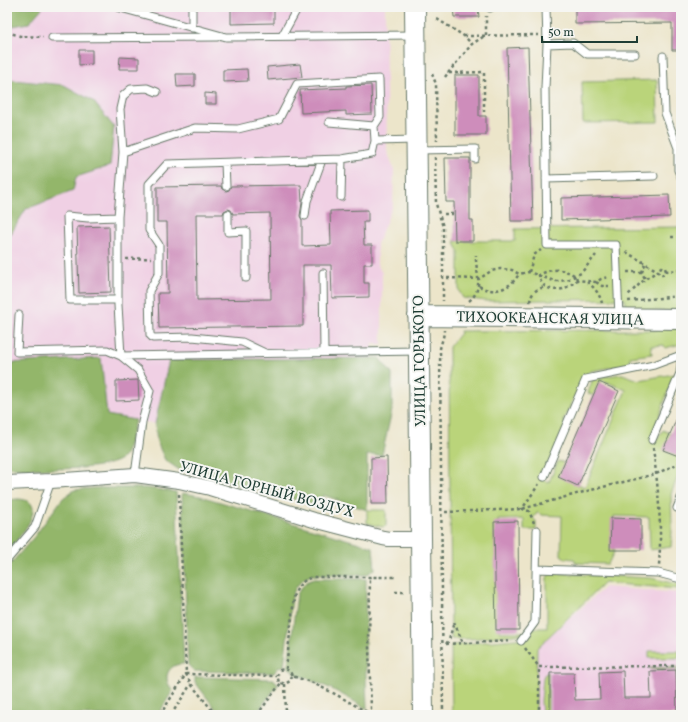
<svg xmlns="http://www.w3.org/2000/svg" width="688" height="722" font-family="Vollkorn,serif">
<rect width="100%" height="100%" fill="#f6f6f2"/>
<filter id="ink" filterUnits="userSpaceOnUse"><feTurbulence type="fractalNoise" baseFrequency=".025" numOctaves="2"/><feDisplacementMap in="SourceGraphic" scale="8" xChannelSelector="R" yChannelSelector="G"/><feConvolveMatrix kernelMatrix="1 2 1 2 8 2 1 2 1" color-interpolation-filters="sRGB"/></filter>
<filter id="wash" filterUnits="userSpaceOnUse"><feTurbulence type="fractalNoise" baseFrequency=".012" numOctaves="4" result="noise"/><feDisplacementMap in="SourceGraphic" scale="16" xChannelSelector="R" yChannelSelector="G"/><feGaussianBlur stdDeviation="0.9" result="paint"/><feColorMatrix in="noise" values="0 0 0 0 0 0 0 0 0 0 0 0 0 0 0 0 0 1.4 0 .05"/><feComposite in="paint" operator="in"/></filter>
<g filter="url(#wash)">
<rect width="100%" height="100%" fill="#ece5ca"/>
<path fill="#f0d0e4" d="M43 7H385L387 150 394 170 393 205 377 244V264L382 273V344H372V409L155 424 107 415 101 358 7 363V240L26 209 73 191 75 177 110 166 64 85 12 80 7 68 8 27 29 23Z
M605 587 681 593V715H459Z"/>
<path fill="#bad47a" stroke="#6c8857" d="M657 80 658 122 583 123 582 82Z
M681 227V311H630L625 307V299L486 301 463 298 459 291V251L454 241H515V229Z
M659 328H681V344L665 348 664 345 651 346 652 354 630 357V364L591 371 587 375 582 385H580L563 421 566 423 542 480 549 482 558 461 566 463 560 477 585 487 626 390 602 380 594 396 588 393 593 378 622 374 639 380 674 374 652 437 658 438 663 430 671 434 665 450 681 457V468L671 494 672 529 671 547 650 550 649 517 614 516V552L608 564 576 563 574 559 565 558 561 555 562 516 541 515 538 512 533 518 536 521V530H524V519L498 520 500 632H526V634L469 639H451L449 347 460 333V331L656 330Z
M367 510H386V526L382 527 367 523Z
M554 573 651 578 681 585V589L604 583 537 648 536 715H452L451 645 526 638 531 635 532 628H547V578L549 574Z
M649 651H679V658H649Z
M681 667V707H678L677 669H650V668Z
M548 672V712H559V715H542L541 701 543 678 544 675Z"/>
<path fill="#93b66a" stroke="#597a4f" d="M7 7H43L29 23 8 27Z
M12 80 64 85 93 101 114 127 110 166 76 177 73 191 26 209 7 240V82Z
M101 358 107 415 135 420C132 432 130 446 124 456 112 473 28 469 7 467V363Z
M379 358 392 374V410L382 455H367V510L323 495 319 506 178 469 165 460 157 442 155 424 169 360Z
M95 488H146L176 492 184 664C168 663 161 679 173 690L158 715H7V568L34 537 63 498 74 490Z
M182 493 200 496 373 547 375 569 366 575H312C301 579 295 586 292 597L284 666 278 668 274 673 194 671 188 665Z
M18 499C21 499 25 500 28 501 45 511 14 543 7 552V500Z
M313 579H366L365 647 367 709C344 695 321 682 294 674L293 671 288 667 297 594 305 583Z
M195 677 274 679 278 685 255 715H220L195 682Z"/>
<g id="blocks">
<path fill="#ce8dbb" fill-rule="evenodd" d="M231 7H274V23L231 24Z
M453 7H478L479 17H454Z
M575 7H681V50H672V23L575 24Z
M528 47 533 221H511L507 48Z
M79 50H92V64L79 65Z
M120 57 139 58V69H119Z
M300 64 302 77 268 80 267 67Z
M247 69 248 81 223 82V70Z
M176 74H195V86L177 87Z
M455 75H479V116H486V135H455Z
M371 85 372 114 346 115V111L301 113 300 90 346 88V86Z
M205 93 216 94V104H205Z
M445 158H470V220H473V241H455L454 202H446Z
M301 185 302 203 300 216 302 220V246L331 245 330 211 368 210V222H363L364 245H372V264H364V283H369V297L332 298 331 265H303V326L159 328 158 293H168L167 222H157V187L221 186 222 189 226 191 229 190 231 186ZM228 209 231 210 233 214 270 213 271 299 197 300 196 214H223L224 211Z
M669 195 670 217 561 220V198Z
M109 226 111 292 79 293 77 227Z
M138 380 139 400 116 401V381Z
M599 382 619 391 578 486 558 477Z
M681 409V457L663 450Z
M387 457 388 504H371V458Z
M611 518 641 519V550H610Z
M518 521 519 630H496L494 522Z
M676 670 677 715H560V711L550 712V673H574L575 700 600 699 599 672 623 671 624 698H651L650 671Z"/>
</g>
</g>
<g filter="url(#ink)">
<use href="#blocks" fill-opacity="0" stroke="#677868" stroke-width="1"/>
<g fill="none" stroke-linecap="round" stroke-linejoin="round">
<g stroke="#677868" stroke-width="9">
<path id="lane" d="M117 7 226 37 415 35
M192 7V28
M490 7V8
M546 7 547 44 545 88 547 245H616L619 317
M282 36 298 7
M52 38 217 37
M547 44 573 43 587 54H635
M663 56 665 113 678 148V170L681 177
M375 141 416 140
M418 150 475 149V159
M123 152 120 109 123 96 131 89 147 88 157 92
M225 163 226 186
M546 179 654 176
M341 197 342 159
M228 214V232L246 231V278
M305 216 307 201 322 160
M118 217V305L121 356 419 351
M323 273 324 352
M118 300H70L67 216 88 218 118 217 123 152 195 128 238 129 279 119 297 84 379 79 380 117 374 126
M19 315 17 352 107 350 121 356 138 370 150 391 142 422 135 475
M265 353 242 342 192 337 153 338 150 335 149 291 159 273V245L149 230V184L167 164 342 159 372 154 375 141 374 126 329 122
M652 440 680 373 681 363
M544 477 586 379 654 365 681 355
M677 508 681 498
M7 560 35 527 51 481
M537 569 658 573 681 579
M521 641 535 622 537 530"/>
</g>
<g stroke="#677868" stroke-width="16">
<path id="street" d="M7 483 51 481 135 475 179 481 210 488 314 520 383 538 389 539H421"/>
</g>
<g stroke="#677868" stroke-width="22">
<path id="secondary" d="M415 7 423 715
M418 316 681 319"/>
</g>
<path stroke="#677868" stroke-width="2.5" stroke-dasharray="3 3" stroke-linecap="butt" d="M437 19 464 36 472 44
M7 32 20 36 43 37
M464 36 539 35
M448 73 472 44 486 35V16
M432 74 436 84 437 141
M445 77 448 73 484 72V113
M435 157 436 204 443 227V301
M444 214H455
M671 237H681
M626 252 658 271 645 279 627 296
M126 259 151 258
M645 264 642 272 645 279
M666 271 665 268 662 267 659 268 658 271 659 274 662 275 666 271 681 270
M529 272 534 255 541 250
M627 272H642
M447 278 479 279 491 271 500 269 512 270 519 274 529 272 554 281H561L569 279 581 273 596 255
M577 280 576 276C563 268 552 268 539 275 540 287 552 292 563 289 568 287 572 284 577 280L596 282 601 279 608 277
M587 282C595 288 599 293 602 303
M596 282 602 286H609
M479 286C494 295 510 289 519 274
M469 301C485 288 475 272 476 255
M628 301 681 296
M530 302C531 293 536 289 545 287
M653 448C658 486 662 526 659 565
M179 494 186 674 191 684 216 715
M445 512 522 509 591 490 656 474 681 462
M534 523 529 511 522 509 539 484
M395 592H406
M446 644 512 641
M446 644 449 640 454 622 463 643
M525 648 539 667
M286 669 294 598C296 587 302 580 313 577H395
M292 676 290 681 285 684 279 682 277 676 280 670C286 668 290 670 292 676L311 682 337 695 372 715
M285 684 286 715
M160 715 186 674 277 676
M171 715 191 684
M257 715 281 683
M369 715 371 709 369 648 370 577
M443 715 440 349C441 343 444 337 444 330
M539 715V667L681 666"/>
<use href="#lane" stroke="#fff" stroke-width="7"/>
<use href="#street" stroke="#fff" stroke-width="14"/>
<use href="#secondary" stroke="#fff" stroke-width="20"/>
</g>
</g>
<g text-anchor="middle" stroke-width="4" stroke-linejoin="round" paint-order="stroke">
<g font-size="15" fill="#1f3d34" stroke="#f6f6f2">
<text transform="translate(550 318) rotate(1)" y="5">ТИХООКЕАНСКАЯ УЛИЦА</text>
<text transform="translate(419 361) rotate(-91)" y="5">УЛИЦА ГОРЬКОГО</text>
<text transform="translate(267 489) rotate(15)" y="5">УЛИЦА ГОРНЫЙ ВОЗДУХ</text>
</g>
</g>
<rect width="688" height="722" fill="none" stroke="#f6f6f2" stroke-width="24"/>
<path d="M542 36v6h95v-6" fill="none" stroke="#1f3d34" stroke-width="2"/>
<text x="548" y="36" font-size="12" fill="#1f3d34" stroke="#f6f6f2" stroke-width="3" paint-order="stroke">50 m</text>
</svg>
